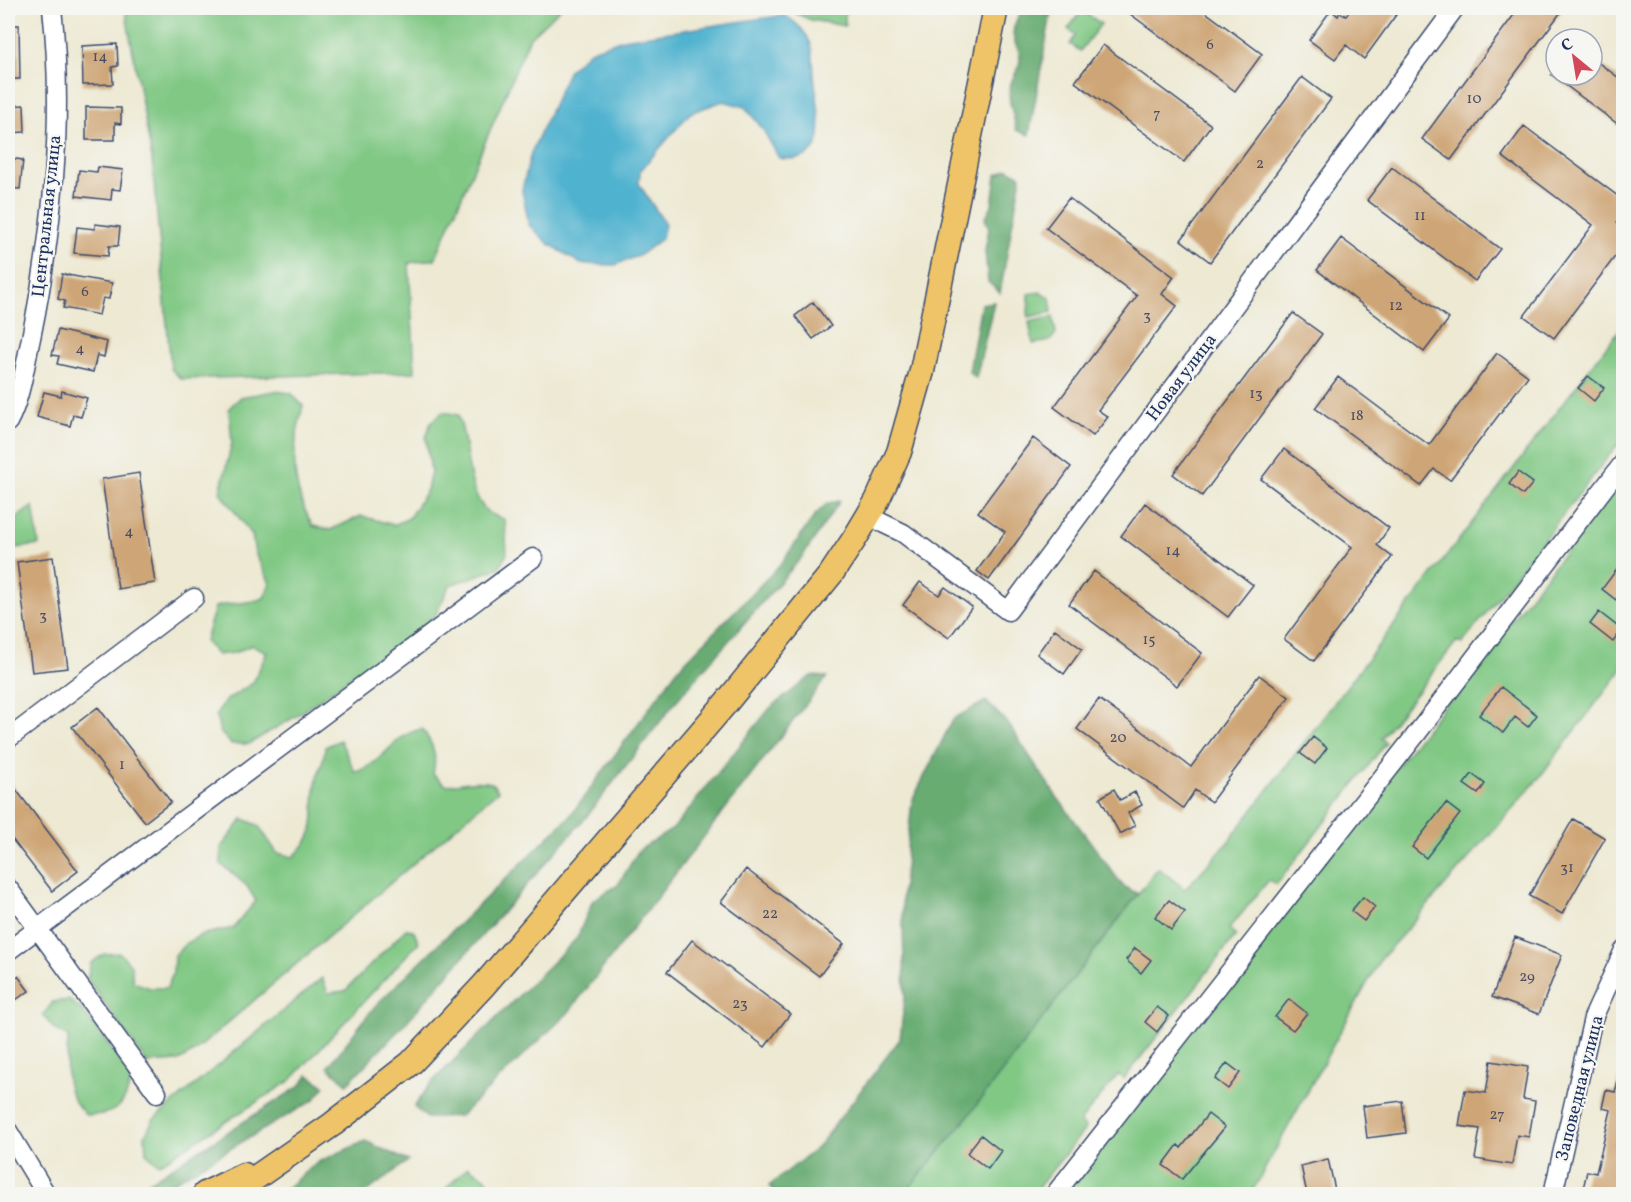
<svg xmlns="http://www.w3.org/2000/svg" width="1631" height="1202" font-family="Vollkorn,serif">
<rect width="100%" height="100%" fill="#f6f6f2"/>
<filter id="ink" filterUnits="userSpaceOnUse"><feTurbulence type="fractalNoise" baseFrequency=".0167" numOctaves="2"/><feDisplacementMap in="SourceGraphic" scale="12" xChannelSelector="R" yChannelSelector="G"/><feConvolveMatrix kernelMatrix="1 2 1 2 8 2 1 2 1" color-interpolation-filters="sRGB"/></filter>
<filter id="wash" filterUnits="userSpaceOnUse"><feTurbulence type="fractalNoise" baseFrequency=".008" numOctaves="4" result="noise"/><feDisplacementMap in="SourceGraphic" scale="24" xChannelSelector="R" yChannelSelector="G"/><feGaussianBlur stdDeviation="1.35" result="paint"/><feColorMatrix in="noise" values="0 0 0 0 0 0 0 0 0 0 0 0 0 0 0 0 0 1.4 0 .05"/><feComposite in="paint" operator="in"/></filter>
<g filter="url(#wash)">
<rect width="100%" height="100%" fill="#ede9d3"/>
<path fill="#80c884" stroke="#4e7c71" stroke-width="1.5" d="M125 8H561L530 37 435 259 409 263 415 372 181 379 171 369 152 159Z
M794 8H845V26L811 20 795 13Z
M1082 10 1101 24 1080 51 1070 44 1076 35 1068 29Z
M1041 292 1050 298 1052 312 1028 317 1029 294Z
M1053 317 1056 333 1050 341 1033 344 1029 322Z
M1623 325V438L1462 644 1457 641 1381 738 1386 743 1276 885 1269 880 1229 929 1236 935 1124 1079 1118 1075 1080 1122 1086 1128 1033 1194H904L958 1129 1158 868 1185 889 1225 846Z
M275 391 291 393 303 406C291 449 290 487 313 526L330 530 361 516 394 525 409 518 427 490 431 472 426 438 431 422 443 412 458 415C469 441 465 493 488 512 492 515 499 517 505 520L507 554 499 568 450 585 435 616 418 630 296 716 249 744H231L220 732 216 715 225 701 253 683 267 652 252 645 234 653 217 655 205 641 215 607C233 601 247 605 264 598L270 583 255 553 252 535 220 492 232 443 229 408 241 397Z
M1623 478V668L1538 779 1380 960 1251 1194H1061Z
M33 506 39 545 8 549V524Z
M422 729C434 745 437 755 433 774L445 785C462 784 475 779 492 783L498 791 194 1052 179 1061 147 1063 87 979 91 963 104 954 120 953 131 965 133 982 150 988H167L173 972 174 956 186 943 201 935 233 928 256 901 247 886 221 864V847L243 819 258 825 277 853 293 857C323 830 310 817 316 784 318 769 324 765 325 747L340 740 355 772C385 764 391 735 422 729Z
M406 929 413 930 419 942 290 1081 159 1164 146 1153 145 1136 153 1120 322 978 328 993 345 991Z
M69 1000 82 1010 132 1076C126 1105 117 1116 86 1115 60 1090 67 1070 68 1037L53 1028 43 1015 53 1002Z
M468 1167 487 1179 492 1194H440Z"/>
<path fill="#68ac72" stroke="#426e68" stroke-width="1.5" d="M1022 8H1052L1029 135 1016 130C1015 115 1007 103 1010 88 1011 77 1021 70 1020 57 1020 51 1015 45 1014 39 1011 28 1018 18 1022 8Z
M1008 169 1021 176 1000 293 988 282 985 251 989 228 985 219 992 205 996 175Z
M994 302 976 378 969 372 981 304Z
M840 501 802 557 677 700 587 816 402 1027 347 1084 328 1067 375 1006 570 816 678 669 780 565 816 514 828 503Z
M811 676 827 677 568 1013 460 1116 427 1118 414 1107 431 1083 577 938 593 900 618 885 639 850 673 829 770 708Z
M986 701 1009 725 1054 793 1123 886 1138 894 958 1129 904 1194H776L769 1186 818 1147 900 1039 905 996 902 895 912 801 953 719Z
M308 1075 325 1086 314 1100 153 1194H130L300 1086Z
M365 1141 408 1161 364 1194H280L316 1163Z"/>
<path fill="#50b2cf" stroke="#367096" stroke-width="1.5" d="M785 15C794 21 806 31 810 42 814 54 813 71 815 83 819 118 833 166 779 158L762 128 745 107 723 101 690 113 640 171 639 184 665 224 662 238 640 255 615 265 581 264 549 244 529 225 522 190 531 153 569 70 590 51 623 39Z"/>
<g id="blocks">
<path fill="#cea576" d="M1122 8H1200L1262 54 1235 91Z
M1352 8H1401L1364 59 1346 45 1335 59 1309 40 1331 10 1338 16 1340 12 1346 16Z
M1519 8H1564L1451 160 1422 139Z
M8 25H19L20 79H8Z
M117 44 118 66 112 67 113 84 83 85 82 46Z
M1103 45 1211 125 1184 162 1075 82Z
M1592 58 1623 81V128L1552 75H1592Z
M1302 77 1331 99 1210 262 1181 240Z
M24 105 25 132 8 133V106Z
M86 107 121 108V124L115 123V140H86Z
M1524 126 1623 200V213L1617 222 1623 227V246L1554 338 1524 316 1593 225 1502 156Z
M8 158 23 160 20 189 8 188Z
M98 167 123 170 120 190 112 189 111 200 76 196 79 170 97 172Z
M1392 167 1500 249 1475 281 1367 200Z
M1069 198 1174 277 1162 294 1177 306 1098 410 1108 417 1093 436 1054 407 1137 296 1046 228Z
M95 224 120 227 118 246H109L108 256 74 253 77 227 95 229Z
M1341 238 1449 319 1424 352 1317 270Z
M62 274 112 283 109 299 103 298 99 315 63 308 65 301 58 299Z
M813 302 831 326 813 339 795 316Z
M1293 313 1322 334 1202 496 1173 474Z
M58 330 107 342 104 357 97 355 93 372 57 364 59 356 52 355Z
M1497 353 1528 376 1450 480 1434 469 1421 486 1315 408 1338 377 1429 445Z
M1588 376 1604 388 1594 401 1578 388Z
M62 391 87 398 81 417 73 415 70 426 37 417 44 392 61 396Z
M1033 438 1071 467 989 580 977 571 1005 532 978 512Z
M1284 449 1389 528 1377 545 1392 557 1314 661 1284 639 1352 547 1261 479Z
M1518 472 1533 483 1523 495 1509 484Z
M139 473 155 583 118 589 102 479Z
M1145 503 1253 585 1228 617 1121 536Z
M53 557 68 668 32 672 17 562Z
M1623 561V590L1616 600 1602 589Z
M1094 571 1202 653 1177 686 1069 604Z
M920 582 939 595 945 587 972 607 949 638 903 605Z
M1599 612 1622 630 1613 642 1590 624Z
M1055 629 1082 649 1064 674 1037 654Z
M1259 675 1289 697 1211 802 1195 790 1183 808 1077 729 1099 699 1191 767Z
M1501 687 1537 715 1528 727 1515 717 1503 733 1479 715Z
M98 707 171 802 145 822 72 727Z
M1313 737 1327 748 1315 764 1300 753Z
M1472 774 1485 784 1478 794 1464 784Z
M8 779 78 871 52 891 8 834Z
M1114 789 1120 800 1135 792 1142 805 1128 813 1135 826 1120 834 1100 798Z
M1446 803 1460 814 1426 858 1412 847Z
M1573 819 1605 838 1562 914 1529 896Z
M746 869 844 944 819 976 721 902Z
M1363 897 1375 907 1364 921 1351 911Z
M1169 900 1185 912 1171 930 1155 917Z
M1515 937 1562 955 1539 1014 1492 997Z
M692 940 790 1014 765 1047 667 972Z
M1135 948 1151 960 1141 973 1126 960Z
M18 976 29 991 14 1001 8 992V984Z
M1289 999 1307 1013 1293 1030 1275 1017Z
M1157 1007 1169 1016 1157 1032 1145 1022Z
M1491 1061 1528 1067 1523 1099 1535 1101 1529 1137 1517 1135 1512 1165 1475 1159 1480 1129 1459 1126 1465 1090 1486 1093Z
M1227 1063 1240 1073 1228 1089 1215 1079Z
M1619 1077 1623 1078V1194L1583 1189 1587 1171 1596 1173 1611 1110 1602 1108 1606 1090 1615 1092Z
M1402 1101 1406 1133 1367 1138 1363 1106Z
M1208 1114 1225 1127 1182 1179 1163 1165 1178 1145 1181 1148Z
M981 1135 1001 1151 988 1169 967 1153Z
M1328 1159 1336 1194H1307L1301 1166Z"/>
</g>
</g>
<g filter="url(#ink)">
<use href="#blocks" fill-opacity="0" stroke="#3a4b70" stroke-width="1.5"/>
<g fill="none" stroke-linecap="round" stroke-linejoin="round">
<g stroke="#3a4b70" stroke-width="21">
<path id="minor" d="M8 422C21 398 25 365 31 338 53 231 64 117 52 8
M868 516 903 533 1008 611 1455 8
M8 739 194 598
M8 888 157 1093
M8 951 533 558
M8 1131 46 1194
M1055 1194 1418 732 1624 462
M1553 1194 1593 1018 1624 950"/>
</g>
<g stroke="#3a4b70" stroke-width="27">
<path id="major" d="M205 1194 244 1175
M232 1194 333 1124 411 1063 484 985 725 704 831 574 855 538 877 501 899 452 922 371 996 8"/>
</g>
<use href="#minor" stroke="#fff" stroke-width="18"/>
<use href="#major" stroke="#efc469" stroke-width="24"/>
</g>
</g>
<g text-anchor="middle" stroke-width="4.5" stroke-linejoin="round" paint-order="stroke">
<g font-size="15" fill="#484c64">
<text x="1210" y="49">6</text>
<text x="100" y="61">14</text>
<text x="1474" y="103">10</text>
<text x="1157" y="118">7</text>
<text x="1260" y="168">2</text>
<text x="1420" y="220">11</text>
<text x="85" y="296">6</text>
<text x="1396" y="310">12</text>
<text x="1147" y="320">3</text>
<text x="80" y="353">4</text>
<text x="1256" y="398">13</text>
<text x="1357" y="420">18</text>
<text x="129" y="536">4</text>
<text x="1173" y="555">14</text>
<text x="43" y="620">3</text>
<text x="1149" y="644">15</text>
<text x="1118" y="742">20</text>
<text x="122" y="769">1</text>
<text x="1567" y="872">31</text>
<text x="770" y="918">22</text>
<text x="1527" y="981">29</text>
<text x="740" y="1008">23</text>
<text x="1497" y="1119">27</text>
</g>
<g font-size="18" fill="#1b2f5e" stroke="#f6f6f2">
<text transform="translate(46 216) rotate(-84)" y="6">Центральная улица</text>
<text transform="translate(1181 377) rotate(-53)" y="6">Новая улица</text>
<text transform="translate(1579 1088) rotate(-76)" y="6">Заповедная улица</text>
</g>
</g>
<rect width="1631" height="1202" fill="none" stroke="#f6f6f2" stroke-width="30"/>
<g transform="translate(1574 57) rotate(330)"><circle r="28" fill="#f6f6f2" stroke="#9ea6b7" stroke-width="1.5"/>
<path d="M0-4.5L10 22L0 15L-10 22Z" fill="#d1495b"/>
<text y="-9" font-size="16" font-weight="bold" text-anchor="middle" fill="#1b2f5e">С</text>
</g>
</svg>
